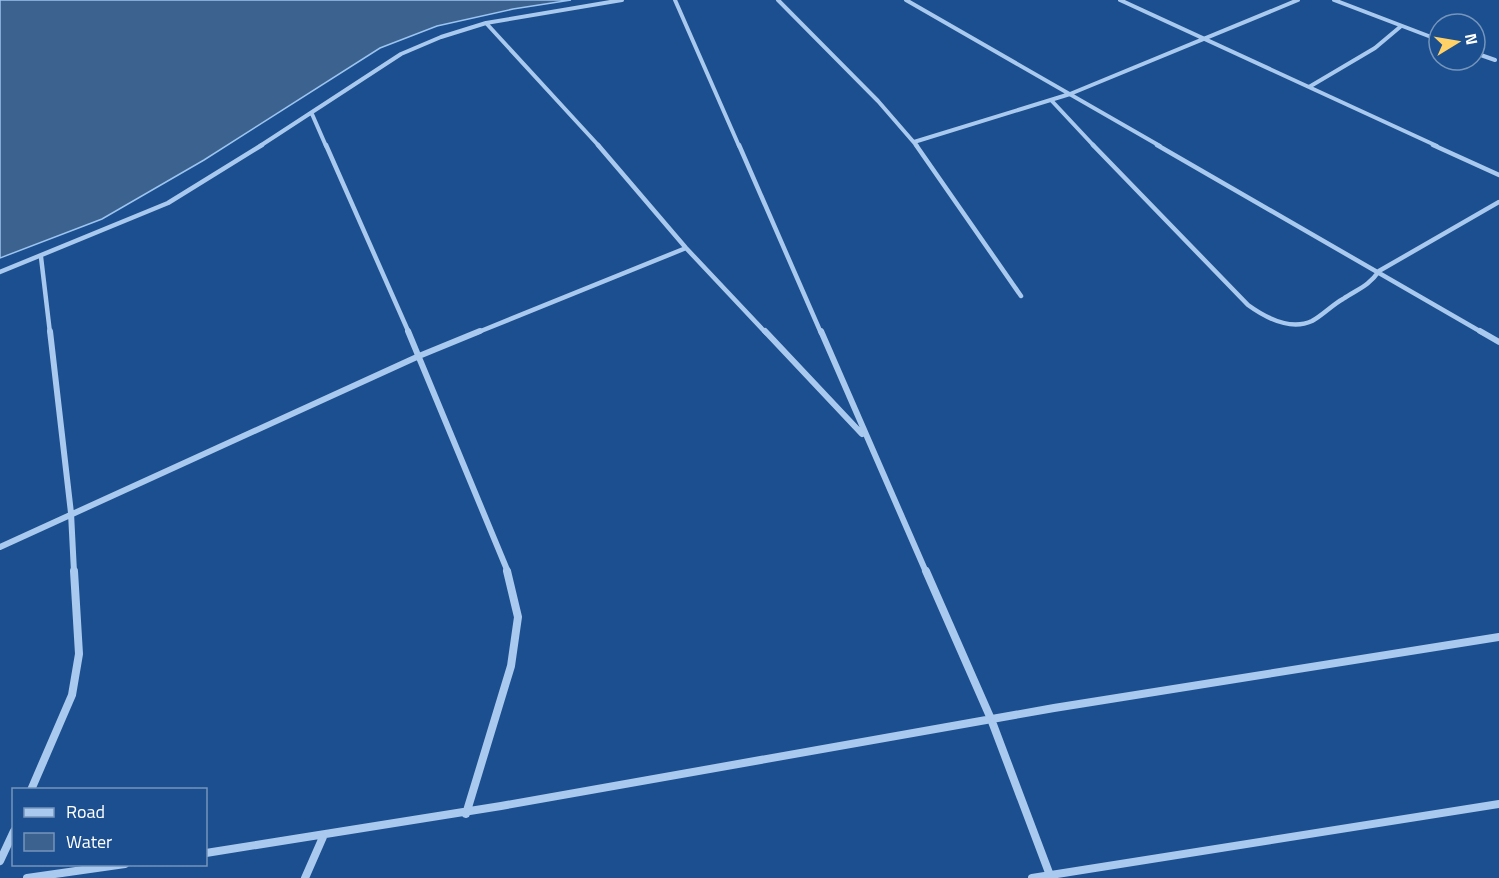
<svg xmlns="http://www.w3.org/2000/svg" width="1499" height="878" font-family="'Titillium Web',sans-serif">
<rect width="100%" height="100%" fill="#1b4f8f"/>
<path fill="#3c6290" stroke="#9cc4f0" stroke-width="1.5" d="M0 0H571L513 9 437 26 380 48 204 160 102 219 0 258Z"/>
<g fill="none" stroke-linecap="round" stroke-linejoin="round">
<path stroke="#a9c9ee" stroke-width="4" d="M675 0 739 146
M778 0 878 101 917 146
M906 0 1160 146
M1120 0 1437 146
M1334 0 1439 40
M486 23 599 146
M1475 53 1495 60
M1309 87 1375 48 1400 27
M1051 100 1094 146
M312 114 326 146
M914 142 1070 94 1298 0
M260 146 401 54 441 37 486 23 622 0"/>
<path stroke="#a9c9ee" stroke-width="4.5" d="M326 145 409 333
M598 145 686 248 766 333
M739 145 821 333
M916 145 1021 296
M1093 145 1248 305C1266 318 1290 331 1312 321 1323 315 1332 305 1343 299 1358 289 1369 286 1379 271L1499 202
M1157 145 1483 333
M1433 145 1499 175
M41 257 50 333
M0 272 168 203 262 145
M476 333 686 248"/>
<path stroke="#a9c9ee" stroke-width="6" d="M50 331 71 513 74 572
M408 331 508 572
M765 331 862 434
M821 331 926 572
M1480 331 1499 342
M0 547 419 356 480 331"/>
<path stroke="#a9c9ee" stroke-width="8" d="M926 571 991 719 1051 878
M31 790 72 695 79 654 74 571
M466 814 511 666 518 617 507 571
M206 853 501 806 1054 708 1499 637
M0 861 14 831
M27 878 125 864
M305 878 323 837
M1032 878 1499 804"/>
</g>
<rect x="12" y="788" width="195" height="78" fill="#1b4f8f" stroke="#7695bc" stroke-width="1.5"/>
<rect x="24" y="808" width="30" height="9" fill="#a9c9ee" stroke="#7695bc" stroke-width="1.5"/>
<text x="66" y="818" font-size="18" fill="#ffffff">Road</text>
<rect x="24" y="833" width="30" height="18" fill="#3c6290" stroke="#7695bc" stroke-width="1.5"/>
<text x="66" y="848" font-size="18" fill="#ffffff">Water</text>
<g transform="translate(1457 42) rotate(79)"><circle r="28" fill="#1b4f8f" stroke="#7695bc" stroke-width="1.5"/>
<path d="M0-4.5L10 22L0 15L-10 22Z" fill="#ffd166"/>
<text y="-9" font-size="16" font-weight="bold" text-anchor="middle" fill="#ffffff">N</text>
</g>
</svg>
